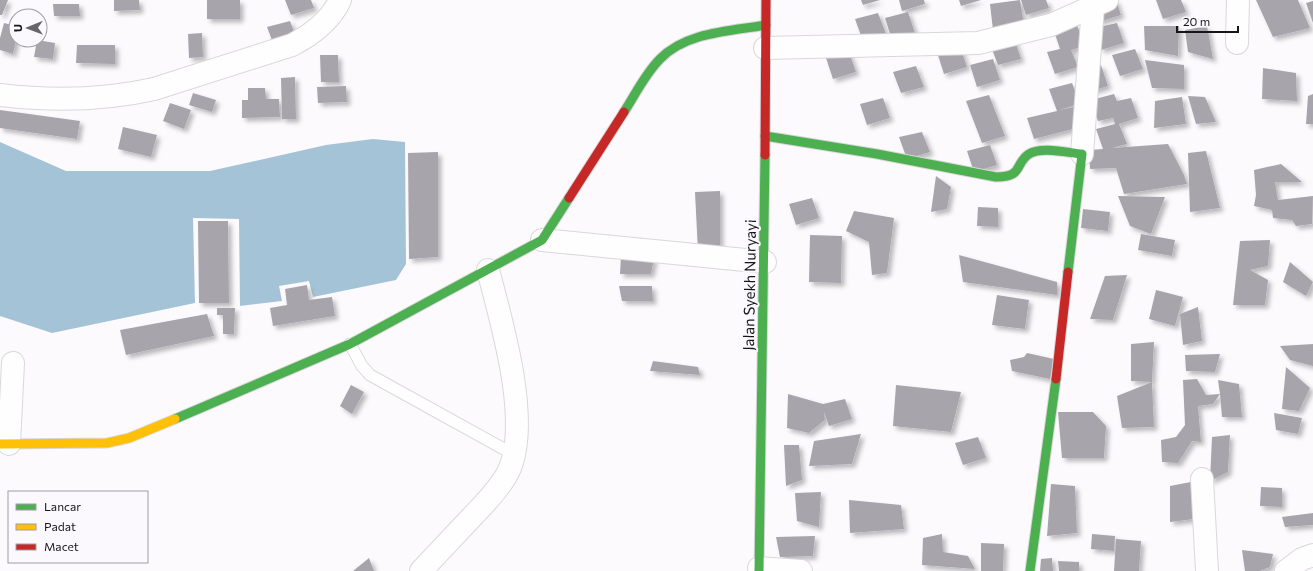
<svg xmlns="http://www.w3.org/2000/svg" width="1313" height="571" font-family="Commissioner,sans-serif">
<defs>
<filter id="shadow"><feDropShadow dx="3.5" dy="3.5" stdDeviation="2" flood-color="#0004"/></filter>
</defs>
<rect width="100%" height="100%" fill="#fcfafd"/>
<path fill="#a4c3d6" d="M373 139 405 142 406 264 396 280 313 297 309 281 279 286 282 301 240 306 239 219 193 218 195 303 52 333 0 316V142L66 171H210L326 145Z"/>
<path fill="#a8a4ac" filter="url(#shadow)" d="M0 0H8L2 15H0Z
M114 0H139L140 10 114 11Z
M207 0H240V19H207Z
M285 0H311L314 8 291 15Z
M861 0H880L863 5Z
M899 0H924L925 4 902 11Z
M959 0H981L961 6Z
M1020 0 1024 25 993 30 990 4Z
M1021 0H1046L1049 8 1026 15Z
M1091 0H1116L1121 15 1098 22Z
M1156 0H1181L1186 12 1163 19Z
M1256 0H1298L1310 28 1273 37Z
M1313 1V23L1306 3Z
M53 4H79L80 16H54Z
M908 12 915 33 892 40 885 18Z
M878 13 886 34 863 41 855 19Z
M290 21 298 42 275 48 267 27Z
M4 23 16 26V40L13 54 0 50V38Z
M1117 23 1124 43 1101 50 1094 28Z
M1077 25 1085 46 1071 50 1078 67 1055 74 1047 52 1060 49 1054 31Z
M1144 26H1179L1178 56 1145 50Z
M1207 26 1213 59 1188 52 1185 30Z
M202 33 203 57 189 58 188 34Z
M1014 38 1021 59 998 65 990 44Z
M37 40 55 43 53 59 34 57Z
M77 45H115V64L76 63Z
M960 46 967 67 944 74 937 52Z
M1135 49 1143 69 1120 76 1112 55Z
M849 52 856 72 833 79 826 58Z
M320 55H338L339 82H321Z
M993 59 1000 80 977 87 970 65Z
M1145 60 1184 65V89L1152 88Z
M1101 65 1108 86 1085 93 1078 71Z
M916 66 924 87 901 93 893 72Z
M1263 68 1296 73 1297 101 1262 99Z
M295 77 296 119H282L281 78Z
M1072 83 1080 104 1059 110 1074 107 1081 127 1034 139 1027 118 1057 111 1049 89Z
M346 86 347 102 318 103 317 87Z
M248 88H265L266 99H279L280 117 242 118V100H248Z
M193 93 216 100 212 112 189 105Z
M1114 94 1117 101 1131 98 1138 118 1119 124 1127 144 1112 148 1168 144 1184 175 1187 184 1124 194 1116 168 1090 169 1089 150 1103 149 1096 129 1115 124 1113 118 1098 121 1091 100Z
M1313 94V124H1306L1308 96Z
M989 95 1005 136 982 143 966 101Z
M1188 96 1205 97 1216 122 1196 124Z
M1182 97 1186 124 1154 128 1155 101Z
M883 98 890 118 867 125 860 104Z
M170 103 191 110 184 129 163 121Z
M0 110 80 121 77 139 0 128Z
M123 127 157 135 151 157 118 149Z
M922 132 930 152 907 159 899 137Z
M990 145 997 165 974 172 967 151Z
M1206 151 1220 208 1190 212 1188 153Z
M438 152V257L409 259 408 153Z
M1281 164 1302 182H1275L1278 200 1313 196 1312 224 1296 226 1292 220 1273 218 1272 210 1254 206 1256 195 1254 170Z
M936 176 951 187 947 209 931 212Z
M720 191V253L698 252 695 192Z
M1118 196 1165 197 1151 234 1130 226Z
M812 198 819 218 796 225 789 204Z
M978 207 998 208V227L977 226Z
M1083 209 1110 212 1108 231 1081 228Z
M854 211 894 218 887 273 872 275 869 242 846 231Z
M198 221H228L229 303H199Z
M1141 234 1175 240 1172 256 1138 250Z
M810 235 842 236 841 283 809 282Z
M1270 240 1268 266 1250 270 1268 280 1265 305H1233L1240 241Z
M959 255 1057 282V295L963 282Z
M621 256 654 258 651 274H620Z
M1290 262 1313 282 1306 296 1283 282Z
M1127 275 1113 320 1090 319 1105 276Z
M307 285 309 300 332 297 335 316 273 326 270 308 287 305 285 289Z
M619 286H652L653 301H622Z
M1156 290 1183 297 1175 326 1149 319Z
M997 295 1029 300 1025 329 992 325Z
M1198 307 1202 341 1183 345 1180 314Z
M217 308H235L234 334H223V315H217Z
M207 314 214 336 126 355 120 330Z
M1154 342 1152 382 1131 381V344Z
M1313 344V366L1290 360 1280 346Z
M1027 353 1054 359 1050 379 1012 371 1010 360 1024 357Z
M1220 354 1215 372 1186 371 1185 355Z
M653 361 698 367 700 375 650 371Z
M1286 367 1310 388 1299 411 1282 409Z
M1197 379 1206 395 1220 394 1218 380 1239 384 1242 417H1222L1220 394 1213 404 1198 406 1201 442 1192 441 1178 463 1162 462 1161 440 1176 437 1185 425 1183 380Z
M1152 382 1154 427 1122 428 1117 396Z
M351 385 364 392 352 414 340 406Z
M896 385 961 392 951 432 893 426Z
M788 394 823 404 845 399 852 419 829 426 824 412 825 420 809 433 787 428Z
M1058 412H1093L1106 426 1104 458H1062Z
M1274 413 1302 418 1298 434 1276 430Z
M861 434 852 464 809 466 814 441Z
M1230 435 1228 472 1210 481 1212 437Z
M978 437 986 458 963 465 955 443Z
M784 445H799L802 480 786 486Z
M1196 481 1202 518 1170 522V486Z
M1051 484 1075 486 1077 533 1047 536Z
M1261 487 1282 488V507L1260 506Z
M821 492 819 527 797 521 795 493Z
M849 500 901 505 904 529 850 533Z
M1313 513V525L1285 527 1282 517Z
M942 534 943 552 968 556 975 569 922 565 923 538Z
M1092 534 1115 536 1114 551 1091 549Z
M815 536 813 556 780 557 776 537Z
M1116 539 1141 541 1139 571H1114Z
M981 543 1004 544 1003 571H981Z
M1242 550 1273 554 1270 567 1260 571H1245Z
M369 558 374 571H353Z
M1052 558 1053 571H1040L1041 559Z
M1058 561 1079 562V571H1059Z"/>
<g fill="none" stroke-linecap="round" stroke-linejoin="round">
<g stroke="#d9d7da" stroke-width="13">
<path id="lane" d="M350 344 362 366 370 375 513 454"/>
</g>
<g stroke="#d9d7da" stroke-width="24">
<path id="street" d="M1237 43 1238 0
M765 48 978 43 1051 25 1107 0
M0 95C50 101 105 100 154 89L292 45C311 35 331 20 340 0
M1082 154 1093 7
M542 240 765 262
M9 444 13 363
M1202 479 1207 571
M759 568 801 571
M421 571C437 554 453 537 469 520 482 506 496 493 506 476 534 429 501 320 488 270
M1286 571 1302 559 1313 555"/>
</g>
<g stroke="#d9d7da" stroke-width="11">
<path id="fast" d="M624 112C635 95 645 74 660 59 686 32 731 31 766 25
M765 136 877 154 996 177C1024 177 1014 164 1029 154 1041 146 1069 153 1082 154L1068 272
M175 419 350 344 542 240 569 198
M759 571 765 155
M1030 571 1056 379"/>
</g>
<g stroke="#d9d7da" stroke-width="11">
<path id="slow" d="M0 444 107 443 129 438 175 419"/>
</g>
<g stroke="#d9d7da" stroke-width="11">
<path id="jam" d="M765 155 766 0
M569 198 624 112
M1056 379 1068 272"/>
</g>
<use href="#lane" stroke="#fffeff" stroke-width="11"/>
<use href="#street" stroke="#fffeff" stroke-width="22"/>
<use href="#fast" stroke="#4caf50" stroke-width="9"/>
<use href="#slow" stroke="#ffc107" stroke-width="9"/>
<use href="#jam" stroke="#c62828" stroke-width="9"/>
</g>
<g text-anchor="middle" stroke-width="4" stroke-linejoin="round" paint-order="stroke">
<g font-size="15" fill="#161517" stroke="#fcf9fe">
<text transform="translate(750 285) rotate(-89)" y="5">Jalan Syekh Nuryayi</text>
</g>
</g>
<rect x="8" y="491" width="140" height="72" fill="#fcf9fe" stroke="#a09ea2"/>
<rect x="16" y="504" width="20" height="6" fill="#4caf50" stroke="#a09ea2"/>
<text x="44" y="511" font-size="12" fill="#161517">Lancar</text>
<rect x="16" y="524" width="20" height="6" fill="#ffc107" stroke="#a09ea2"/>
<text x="44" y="531" font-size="12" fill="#161517">Padat</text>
<rect x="16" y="544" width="20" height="6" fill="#c62828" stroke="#a09ea2"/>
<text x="44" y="551" font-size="12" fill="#161517">Macet</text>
<g transform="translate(28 28) rotate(269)"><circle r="19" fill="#fcf9fe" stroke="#a09ea2"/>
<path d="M0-3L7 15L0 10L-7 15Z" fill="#666568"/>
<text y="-6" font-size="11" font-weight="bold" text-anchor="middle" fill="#161517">U</text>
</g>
<path d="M1177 26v6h61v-6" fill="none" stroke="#161517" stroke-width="2"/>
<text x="1183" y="26" font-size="12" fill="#161517" stroke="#fcf9fe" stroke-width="3" paint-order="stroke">20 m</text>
</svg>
